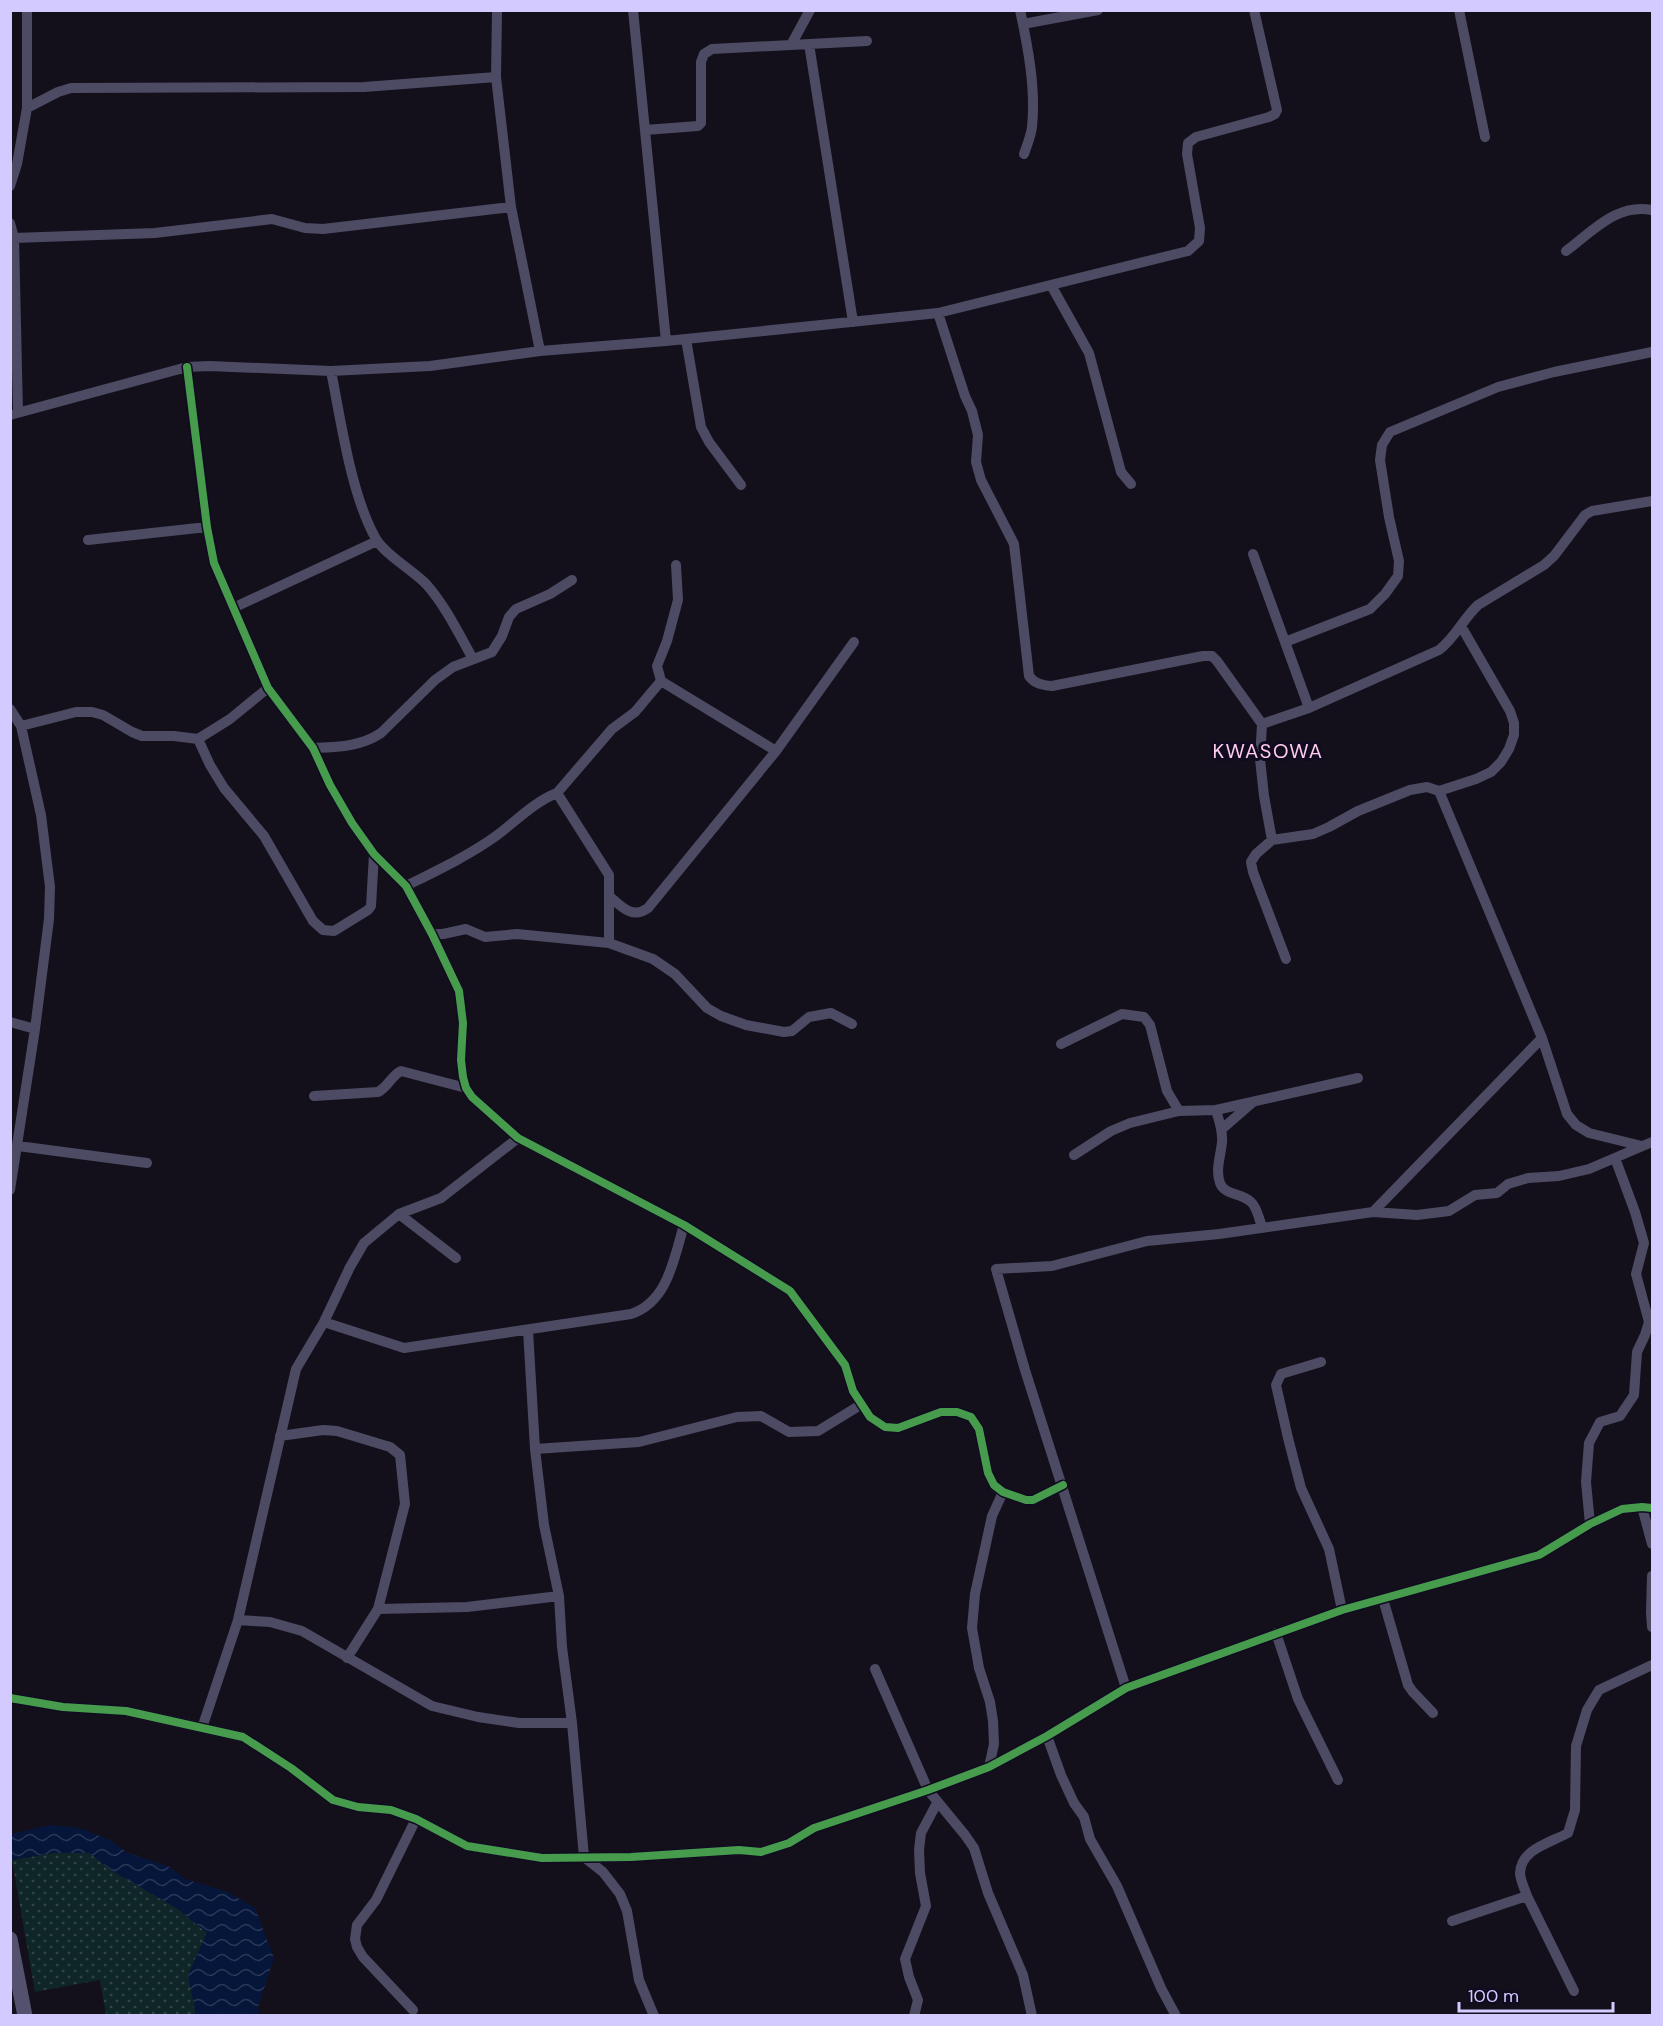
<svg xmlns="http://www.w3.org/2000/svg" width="1663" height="2026" font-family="'DM Sans',sans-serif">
<defs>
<pattern id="grass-dots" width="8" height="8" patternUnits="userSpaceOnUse" patternTransform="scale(1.5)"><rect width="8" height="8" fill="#0f2628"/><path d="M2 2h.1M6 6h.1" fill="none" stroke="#314448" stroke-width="1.8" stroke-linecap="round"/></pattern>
<pattern id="water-waves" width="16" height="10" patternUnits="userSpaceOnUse" patternTransform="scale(1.5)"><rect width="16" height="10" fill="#06163b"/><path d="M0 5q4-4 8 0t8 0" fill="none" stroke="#293758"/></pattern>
</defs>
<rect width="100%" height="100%" fill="#13101b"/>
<path fill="url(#grass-dots)" d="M53 1853H89L111 1870 178 1909 207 1933 188 1975 196 2015H106L100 1980 35 1992 12 1860Z"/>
<path fill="url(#water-waves)" d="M50 1825 80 1828 110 1840 126 1852 170 1867 185 1879 228 1892 255 1908 274 1958 258 2007 260 2015H196L188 1975 207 1933 178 1909 111 1870 89 1853H53L12 1860 11 1834Z"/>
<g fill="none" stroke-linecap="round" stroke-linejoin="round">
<path stroke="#4d4a64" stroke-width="10" d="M497 10 496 77 511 207 540 351
M633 10 666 341
M1020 10C1028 47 1036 89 1032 127 1031 136 1027 145 1024 154
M1459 10 1485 137
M1023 24 1098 10
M809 44 853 322
M791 45 810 10
M27 108 58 92 71 88 364 87 496 77
M645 130 698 126 701 123V62L704 54 712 49 867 41
M10 186 17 164 27 108V10
M10 223 14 238 18 412
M14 238 155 233 272 219 305 228 323 229 511 207
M1566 251C1593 231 1617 203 1652 210
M1051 285 1089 353 1121 472 1131 484
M938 313 965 396 972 411 978 435 976 462 981 480 1014 544 1029 676C1035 684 1042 685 1052 686L1203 656H1212L1217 661 1262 724 1260 759 1264 796 1272 840
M686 339 701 427 709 442 741 485
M187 367 207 527 214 563 268 688 313 748 330 785 352 823 374 854 406 886 432 934 459 991 463 1023 461 1060 463 1077 466 1088 472 1097 518 1138 684 1225 790 1291 845 1365 853 1391 870 1417 885 1427 898 1428 941 1412H957L971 1417 979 1429 988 1473 994 1485 1003 1492 1026 1500H1033L1063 1485
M331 371C341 421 351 495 376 539 385 555 414 571 427 585 446 607 459 634 473 659
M10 415 187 367 209 366 331 371 430 366 540 351 666 341 938 313 1188 251 1199 241 1200 228 1187 154 1188 143 1196 137 1269 117 1275 114 1277 110 1254 10
M88 540 207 527
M1253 554 1309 708
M233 608 377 541
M1285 642 1370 609 1385 594 1398 576 1399 561 1389 517 1380 460 1382 445 1390 432 1498 387 1554 372 1652 352
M661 681 657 666 667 641 678 600 676 565
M10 709 21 726 41 815 50 887 49 919 35 1029 10 1190
M1262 724 1309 708 1439 650C1455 638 1463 619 1478 605L1544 565 1554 556 1585 515 1592 511 1652 501
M21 726 76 712H92L103 715 132 732 142 736H174L198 739 230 719 268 688
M198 739 210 765 224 788 264 836 313 921 323 930 334 931 368 910 371 906 374 854
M313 748C337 747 360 747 381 733L435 680 453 667 492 652 502 636 509 617 516 609 550 594 572 580
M1439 791 1542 1038 1567 1114 1576 1125 1589 1133 1642 1146
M557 793 609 875V943
M406 886C436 871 468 856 496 836 516 821 534 802 557 793L612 729 635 712 661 681 776 751
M609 896C621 906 632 920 648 908L776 751 854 642
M432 934H443L466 929 485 937 517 934 609 943 653 959 675 974 707 1008 721 1016 746 1025 784 1032 792 1031 809 1017 831 1013 852 1024
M1286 959 1253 872 1251 862 1256 854 1272 840 1313 834 1329 827 1358 811 1410 790 1427 787 1439 791 1476 779 1491 772 1501 762 1509 749 1514 735V723L1510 711 1461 626
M10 1022 35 1029
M1061 1044 1122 1014 1144 1017 1150 1025 1167 1091 1179 1111
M314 1096 378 1092C388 1087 391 1076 401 1071L466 1088
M1216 1110C1219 1121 1223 1130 1222 1142 1221 1155 1215 1170 1220 1183 1224 1195 1242 1193 1251 1202 1257 1207 1259 1219 1262 1227
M1222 1129 1253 1102
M18 1146 147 1163
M1074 1155 1111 1131 1130 1123 1179 1111 1216 1110 1358 1078
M1373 1212 1542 1038
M399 1214 456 1258
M324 1322 404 1348 631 1314C668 1302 674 1258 684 1225
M528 1330 535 1449 544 1525 559 1596 562 1647 572 1723 584 1857 603 1872 620 1894 627 1911 639 1980 654 2016
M1321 1362 1281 1374 1276 1385 1288 1438 1301 1488 1329 1549 1342 1610
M280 1436 323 1430 337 1431 390 1447 400 1455 405 1504 378 1609 347 1658
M535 1449 639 1442 737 1417 761 1416 789 1432 818 1431 862 1404
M1642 1507 1652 1544
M1590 1524 1586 1482 1589 1443 1600 1422 1620 1416 1634 1395 1637 1352 1645 1335 1649 1322 1636 1274 1644 1243 1635 1212 1615 1158
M1652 1576 1651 1613 1652 1627
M1383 1599 1408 1685 1413 1692 1433 1713
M378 1609 467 1607 559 1596
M238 1620 270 1622 302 1631 432 1706 478 1717 519 1723H572
M1276 1633 1298 1699 1338 1780
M875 1669 928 1790 965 1835 974 1848 988 1893 1023 1975 1032 2016
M1126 1688 1025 1370 996 1269 1052 1266 1147 1241 1219 1234 1373 1212 1417 1215 1449 1211 1475 1195 1497 1193 1508 1184 1528 1178 1559 1176 1589 1169 1652 1142
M10 1698 63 1707 126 1711 243 1737 291 1768 333 1800 358 1807 391 1810 416 1819 467 1846 542 1858 631 1857 739 1850 761 1852 789 1843 814 1828 928 1790 989 1767 1047 1736 1126 1688 1342 1610 1539 1555 1590 1524 1622 1509 1642 1507 1652 1508
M202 1728 238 1620 296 1369 324 1322 350 1267 364 1243 399 1214 441 1198 518 1138
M1047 1736 1061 1775 1074 1803 1084 1817 1090 1839 1117 1886 1161 1988 1176 2016
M989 1767 994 1744 993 1721 990 1702 979 1668 972 1628 975 1594 992 1516 1003 1492
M1527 1896 1574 1991
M1452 1921 1527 1896C1525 1889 1520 1880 1520 1873 1521 1849 1550 1843 1568 1833L1575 1810 1576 1746 1587 1710 1599 1690 1652 1665
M413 2010 363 1957 357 1947 355 1939 357 1925 376 1900 416 1819
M914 2016 918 2000 909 1977 905 1959 926 1906 920 1873 919 1850 921 1833 937 1803"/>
<path stroke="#54516f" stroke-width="15" d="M10 1939 25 2016"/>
<g stroke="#100b20" stroke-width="11">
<path id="cycleway" d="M187 367 207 527 214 563 268 688 313 748 330 785 352 823 374 854 406 886 432 934 459 991 463 1023 461 1060 463 1077 466 1088 472 1097 518 1138 684 1225 790 1291 845 1365 853 1391 870 1417 885 1427 898 1428 941 1412H957L971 1417 979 1429 988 1473 994 1485 1003 1492 1026 1500H1033L1063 1485
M10 1698 63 1707 126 1711 243 1737 291 1768 333 1800 358 1807 391 1810 416 1819 467 1846 542 1858 631 1857 739 1850 761 1852 789 1843 814 1828 928 1790 989 1767 1047 1736 1126 1688 1342 1610 1539 1555 1590 1524 1622 1509 1642 1507 1652 1508"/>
</g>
<use href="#cycleway" stroke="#469c4c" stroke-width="8"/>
</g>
<g text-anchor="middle" stroke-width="6" stroke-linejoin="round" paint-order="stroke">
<g font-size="20" letter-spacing="1.5" fill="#ffcce9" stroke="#100b20">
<text x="1268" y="758">KWASOWA</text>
</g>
</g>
<rect width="1663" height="2026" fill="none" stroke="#d3caff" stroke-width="24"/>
<path d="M1459 2002v9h154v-9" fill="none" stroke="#d3caff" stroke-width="3"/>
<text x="1468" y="2002" font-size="18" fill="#d3caff" stroke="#100b20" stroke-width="4.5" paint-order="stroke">100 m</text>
</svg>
